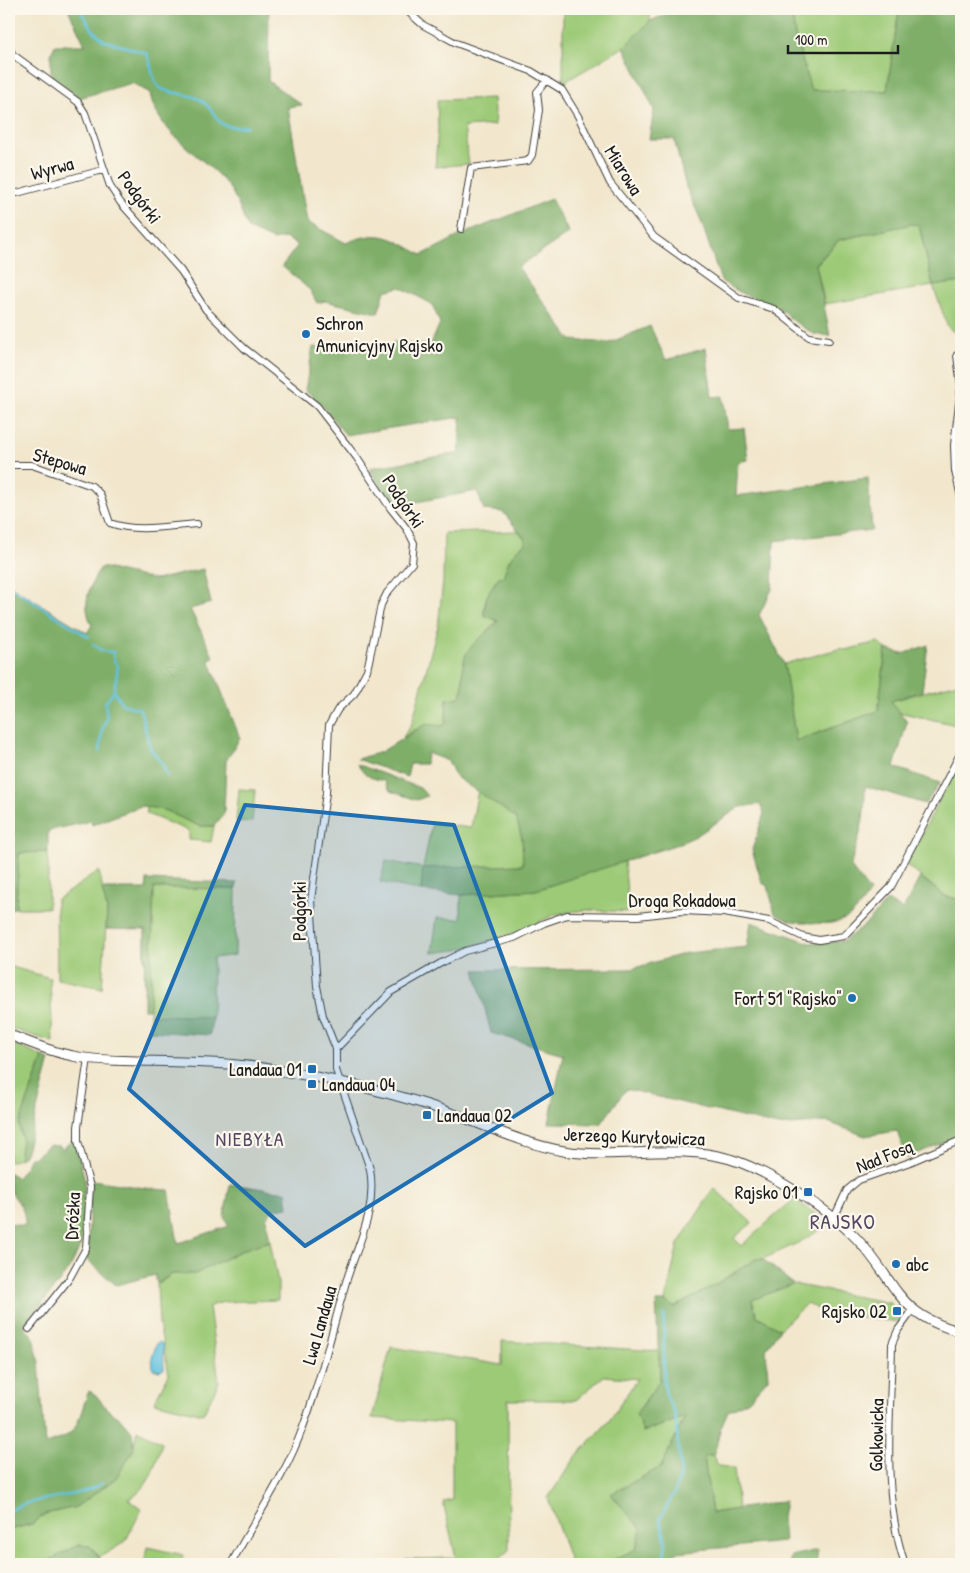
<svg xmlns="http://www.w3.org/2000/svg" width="970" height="1573" font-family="'Patrick Hand',sans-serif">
<rect width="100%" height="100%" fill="#fbf7ec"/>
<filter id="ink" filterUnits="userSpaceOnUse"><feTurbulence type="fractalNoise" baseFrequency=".02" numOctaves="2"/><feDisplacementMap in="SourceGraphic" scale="10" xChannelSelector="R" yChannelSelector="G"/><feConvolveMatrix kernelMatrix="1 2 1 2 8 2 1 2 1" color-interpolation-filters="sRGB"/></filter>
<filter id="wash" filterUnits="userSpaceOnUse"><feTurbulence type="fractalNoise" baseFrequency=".0096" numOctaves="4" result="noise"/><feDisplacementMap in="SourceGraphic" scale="20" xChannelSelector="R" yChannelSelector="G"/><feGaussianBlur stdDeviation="1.12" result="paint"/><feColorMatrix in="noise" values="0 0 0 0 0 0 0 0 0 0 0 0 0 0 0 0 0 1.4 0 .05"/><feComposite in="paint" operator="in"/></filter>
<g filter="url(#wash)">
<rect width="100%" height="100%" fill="#f2e7cd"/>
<path fill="#9dca77" stroke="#5c734a" d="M563 9H650V21L624 47 563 83Z
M791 9H899L887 91 811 90 795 35Z
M493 98 495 125 464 127 469 164 435 167 438 128 437 100Z
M912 224 919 225 933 286 961 282V361L955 333 948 327 933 286 825 304 816 265 839 240Z
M520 531 525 539V544C511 552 508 562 503 577H499C490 588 483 600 484 615L498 620 466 654 464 661 462 693 460 697 446 702V723L442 726 414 730 402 739 412 723 438 626 443 581 444 533Z
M878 642 886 649 878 711 796 741 784 664 842 648 845 650Z
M961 682V726L898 712 891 701Z
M961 758V900L945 896 906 865Z
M239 789 255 790 252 822 236 821Z
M478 790 516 817 522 838 524 865 424 868 421 891 380 882 386 861 423 868 432 823 471 828Z
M146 806 164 810 199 826H214L211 842 189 840V831L147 814Z
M48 852V908H16L19 853Z
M624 860 629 912 585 910 556 914 514 934 457 950 432 953 437 918 461 919V895L536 890Z
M99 871 107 910 102 988 57 979 56 900Z
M154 888 236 889 235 955 213 958 212 1017 150 1015Z
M9 966 50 978 53 1042 9 1028Z
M9 1043 43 1057 19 1125 22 1140 19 1159 9 1162Z
M714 1188 752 1223 734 1238 741 1246 794 1199 830 1224 800 1242 763 1259H756L708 1289 674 1307 665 1302 678 1244Z
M270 1241 278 1283V1300L224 1302 209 1306 219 1382 203 1414 154 1402 169 1374 159 1324 157 1285 172 1274H195L242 1250Z
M793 1284 890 1303 902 1317 900 1322 827 1314 807 1303 780 1329 757 1316 752 1300Z
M502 1341 659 1351 660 1380 636 1414 643 1432 685 1417 661 1467 611 1494 641 1529 636 1549 611 1561V1564H571L548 1498 575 1458 609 1421 637 1379 604 1376 576 1400H508L509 1550 493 1564H405V1559L456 1558 443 1502 452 1500V1423L372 1418 391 1347 502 1365Z
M137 1430 162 1443C156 1462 149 1492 128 1499L142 1509 125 1542 100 1557 90 1546 79 1545 42 1564H9V1530L32 1524 45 1514 76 1507 116 1478 133 1449Z
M714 1455 718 1466 734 1468 738 1509 712 1513 704 1456Z
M147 1547 184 1555 178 1564H144Z"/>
<path fill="#7eae68" stroke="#4d6542" d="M68 9H269L268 81 302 105 288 107 307 222 346 243C382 228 391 238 422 255L461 235 551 199 569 233 518 267 571 340 609 343 650 326 666 360 706 348 712 397 723 396 728 429 744 428 748 460 738 462 736 496 868 478 872 530 774 541 772 589 759 615 784 664 796 741 878 711 886 649 902 654 928 645 922 691 891 701 907 722 894 767 940 783 925 804 865 786C865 803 864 820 859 837 857 847 852 855 851 867L870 892C854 917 843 926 812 923 795 921 791 923 775 914L768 886 762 883 752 850 764 813 760 804 740 807 696 836 678 844 536 890 461 895 421 891 423 868 523 865 522 838 516 818 456 777 448 761 427 753 426 764H410L407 777 357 759 381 752 426 724 442 726 446 723 447 698 460 697 462 693C464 683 461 672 464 662 467 643 488 635 498 621L484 615 487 596 499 577H503C508 562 511 552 525 544V539L503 512 484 510 477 491 394 506 369 468 459 453 461 417 346 435C332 420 322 401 305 390L313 347 349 349 391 348 393 342C407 343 417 346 431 344L440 323 432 304 400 287 385 291 378 313 325 301 317 303 310 290 282 266 298 245 285 238 273 240 248 229C241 213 236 194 224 181 200 154 156 132 150 93L132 83 79 98 51 76V54L55 45H85Z
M679 9H791L795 35 811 90 887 91 899 9H961V282L933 286 919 225 912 224 839 240 816 264 830 336 814 334 795 322 778 307 743 294 721 281 700 218 686 187 674 139H649L654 110 624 47 650 21Z
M101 567 155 580 203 569 211 603 190 609 214 658 209 660 240 738 226 761 224 814 214 826H199L164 810 141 806 92 825 91 821 48 831V852L19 853 16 908 9 909V585L87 633 92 625C81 604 89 586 101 567Z
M357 764 420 788 427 796 417 800 390 791 384 781C370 778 365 776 357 764Z
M920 877 944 896 961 900V1135L906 1158 897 1131 865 1136 828 1122 778 1126 626 1089 601 1124 549 1123 563 1054 491 1033 475 970 631 969 686 953 747 947 751 922 810 943 844 941 868 922 887 901 903 910Z
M147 880 237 883 236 889 154 888 150 1009H144L145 930 106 929 107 910 102 889H146Z
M150 1015 212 1017 210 1035 149 1031Z
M43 1057 50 1060 25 1155 19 1159 22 1140 19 1125Z
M74 1139 85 1180 81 1244 71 1266 24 1327 33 1336 39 1361 45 1444C82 1435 76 1421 89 1391L96 1395 107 1409 121 1419 132 1432 134 1449 125 1464 116 1478 76 1507 45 1514 32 1524 9 1530V1430L13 1425 9 1411V1223L25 1226C26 1203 13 1202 9 1185 8 1181 9 1176 9 1172L17 1178 27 1164 29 1158H33L49 1145 60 1146 62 1149Z
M91 1180C117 1183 142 1189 169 1190L178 1243 229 1226 224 1217 230 1184 286 1192 288 1207 275 1209 266 1218 270 1241 242 1250 195 1274H172L157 1284 155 1275 116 1285 87 1260Z
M756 1259H763L793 1284 752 1300 757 1316 780 1329 766 1349 768 1378 749 1400 728 1411 721 1427 714 1455 704 1457 712 1513 785 1501 782 1518 784 1542 677 1552 670 1559V1564H611L610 1561 636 1549 641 1529 611 1494 661 1467 685 1417 643 1432 636 1414 660 1380 656 1302H665L675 1307 708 1289Z
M79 1545 90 1546 102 1561 96 1564H42Z
M818 1550 816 1564H789L791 1556Z"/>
<path fill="#61c2df" stroke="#3e6f7e" d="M159 1342 163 1345 164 1369 159 1371 153 1369 152 1357 157 1343Z"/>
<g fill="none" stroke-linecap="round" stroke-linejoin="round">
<path stroke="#61c2df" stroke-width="2.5" d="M79 9 93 30 103 40 146 53C152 62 151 76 157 85 164 95 190 92 201 100 223 116 210 130 247 126
M9 586 89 637
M93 644 102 651 113 652 114 661 118 666 114 691 105 703 107 718 102 730 100 751
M114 691 122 704 139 709 141 712 150 748 163 765 167 776
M9 1511C37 1494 73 1501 102 1483
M663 1564 666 1542 660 1519 676 1490 681 1472 675 1414 666 1395 664 1383V1314"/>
</g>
</g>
<g filter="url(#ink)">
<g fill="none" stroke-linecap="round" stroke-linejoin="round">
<g stroke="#3c3a37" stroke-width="8">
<path id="street" d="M405 9 423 25 438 33 456 43 531 71 562 90 578 116 610 183 654 237 739 298 774 309 809 337 829 340
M9 46 12 54 78 102 85 113 110 186 120 202 181 271 206 310 244 348 317 406 357 458 391 509 407 529 414 543 412 563 387 593 381 605 367 670 354 694 338 709 329 725 326 793 311 900 317 986 323 1016 336 1049V1070L370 1169C377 1211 358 1243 346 1282 332 1330 321 1380 303 1427 286 1475 255 1519 231 1564
M9 193H17L103 170
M461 229 471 168 528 161 532 155 539 110 537 92 547 80
M957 355 961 387 954 445 955 471 961 497
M9 465H32L92 486 100 494 110 523C137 533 168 526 197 524
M336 1049 391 992 441 963 465 951 514 938 544 923 567 915 638 916 683 911 724 913 769 921 803 937 819 940 844 936 891 887 961 752
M834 1218 847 1190 859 1180 910 1162 961 1140
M29 1329 69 1279 86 1248 90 1187 78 1141V1127L88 1058
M905 1564C881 1495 891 1416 892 1344L898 1330 913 1310"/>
</g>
<g stroke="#3c3a37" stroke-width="11">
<path id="secondary" d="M9 1035C30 1042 50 1052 73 1056 95 1061 118 1060 140 1061 185 1062 230 1062 275 1070 327 1078 381 1090 431 1106 475 1120 518 1143 564 1151 618 1160 676 1143 730 1159 769 1171 828 1209 856 1238 899 1283 893 1313 961 1332"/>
</g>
<use href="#street" stroke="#fff" stroke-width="6"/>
<use href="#secondary" stroke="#fff" stroke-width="9"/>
</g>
</g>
<path fill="#1f6fb2" fill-opacity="0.2" stroke="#1f6fb2" stroke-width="4" stroke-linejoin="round" d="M245 805 454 825 552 1093 305 1246 129 1089Z"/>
<g fill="#1f6fb2" stroke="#fbf7ec" stroke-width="2">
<circle cx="306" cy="334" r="5"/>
<circle cx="852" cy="998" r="5"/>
<rect x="307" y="1064" width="10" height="10" rx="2.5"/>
<rect x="307" y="1079" width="10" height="10" rx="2.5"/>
<rect x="422" y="1110" width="10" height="10" rx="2.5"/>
<rect x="803" y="1187" width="10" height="10" rx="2.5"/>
<circle cx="896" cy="1264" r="5"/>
<rect x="892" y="1306" width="10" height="10" rx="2.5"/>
</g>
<g text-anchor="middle" stroke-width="4.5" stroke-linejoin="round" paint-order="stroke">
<g font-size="19" fill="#1c1c1c" stroke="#fbf7ec">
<text transform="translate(52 168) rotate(-15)" y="7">Wyrwa</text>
<text transform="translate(624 170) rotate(58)" y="7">Miarowa</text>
<text transform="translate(140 197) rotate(54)" y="7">Podgórki</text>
<text transform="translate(60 461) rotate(16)" y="7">Stepowa</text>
<text transform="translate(404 501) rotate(56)" y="7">Podgórki</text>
<text x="682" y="907">Droga Rokadowa</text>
<text transform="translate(299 911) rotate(-90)" y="7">Podgórki</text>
<text transform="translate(634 1136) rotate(2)" y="7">Jerzego Kuryłowicza</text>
<text transform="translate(884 1156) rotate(-22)" y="7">Nad Fosą</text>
<text transform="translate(72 1216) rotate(-87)" y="7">Dróżka</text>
<text transform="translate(319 1325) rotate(-74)" y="7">Lwa Landaua</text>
<text transform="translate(876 1435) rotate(-89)" y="7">Golkowicka</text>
</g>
<g font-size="19" fill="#1c1c1c" stroke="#fbf7ec" text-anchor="start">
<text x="316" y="330">Schron<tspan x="316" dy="22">Amunicyjny Rajsko</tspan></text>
<text x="842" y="1005" text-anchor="end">Fort 51 "Rajsko"</text>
<text x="302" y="1076" text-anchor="end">Landaua 01</text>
<text x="322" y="1091">Landaua 04</text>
<text x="437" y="1122">Landaua 02</text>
<text x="798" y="1199" text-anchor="end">Rajsko 01</text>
<text x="906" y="1271">abc</text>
<text x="887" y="1318" text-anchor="end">Rajsko 02</text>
</g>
<g font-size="20" letter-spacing="1" fill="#544861" stroke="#fbf7ec">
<text x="250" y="1146">NIEBYŁA</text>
</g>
<g font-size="21" letter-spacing="1" fill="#544861" stroke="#fbf7ec">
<text x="843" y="1229">RAJSKO</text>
</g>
</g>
<rect width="970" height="1573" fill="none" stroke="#fbf7ec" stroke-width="30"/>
<path d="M788 45v8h110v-8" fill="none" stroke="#1c1c1c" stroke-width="2.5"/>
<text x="795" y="45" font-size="15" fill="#1c1c1c" stroke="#fbf7ec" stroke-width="4" paint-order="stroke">100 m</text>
</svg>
